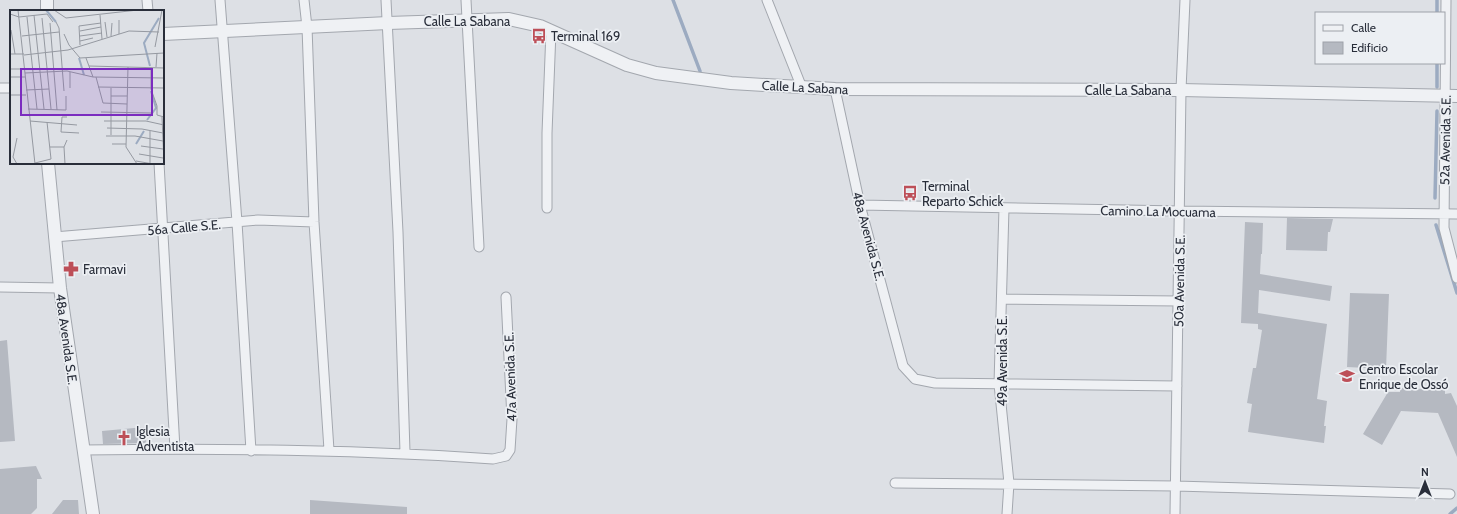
<svg xmlns="http://www.w3.org/2000/svg" width="1457" height="514" font-family="Cabin,sans-serif">
<rect width="100%" height="100%" fill="#dde0e5"/>
<g fill="none" stroke-linecap="round" stroke-linejoin="round">
<path stroke="#9cabc1" stroke-width="3.5" d="M673 0 700 71
M1437 0V13
M1437 63V87
M1435 198 1437 111
M1436 225 1457 293
M1450 514 1457 508"/>
</g>
<path fill="#b5b9c1" d="M1287 218 1333 219 1330 232H1328L1327 251 1286 250Z
M1245 222 1263 223 1262 254H1261L1260 274 1332 286 1330 301 1259 290 1258 313 1327 324 1317 399 1327 401 1324 426H1326L1324 443 1248 432 1252 404 1247 403 1253 368H1256L1262 330 1258 329V324L1241 323Z
M1350 293 1389 294 1386 369 1347 367Z
M7 340 15 441 0 442V341Z
M1400 388 1445 390V394L1451 393 1457 406V457L1438 413 1401 411 1382 445 1363 434 1388 392H1400Z
M145 427 146 443 103 444 102 431Z
M36 466 42 479H37V508L31 514H0V469Z
M63 500H78L79 514H52Z
M310 500 407 507V514H310Z"/>
<g fill="none" stroke-linecap="round" stroke-linejoin="round">
<g stroke="#a3a7ae" stroke-width="11">
<path id="minor" d="M147 0 148 11
M220 0 237 222 251 451
M304 0 307 27 314 222 329 450
M386 0 398 232 405 452
M466 0 479 247
M767 0 802 88
M1446 0 1444 228 1457 278
M0 88H11
M835 89 860 205 903 366 915 379 935 383 1177 386
M159 163 175 449
M860 205 1180 211 1457 214
M547 208V133L551 31
M1004 208 999 384 1009 483 1007 514
M54 237 258 220 314 222
M0 287 60 288
M1002 299 1178 301
M83 450C220 448 357 449 493 459L506 456 510 450 512 419 506 297
M895 483 1176 486 1450 494
M1175 514 1181 90 1185 0"/>
</g>
<g stroke="#a3a7ae" stroke-width="14">
<path id="tertiary" d="M47 11V0
M163 34 388 23 509 19 540 26 627 65 656 73 731 83 835 89 1181 90 1457 96
M48 163 60 288 93 514"/>
</g>
<use href="#minor" stroke="#eff1f4" stroke-width="9"/>
<use href="#tertiary" stroke="#eff1f4" stroke-width="12"/>
</g>
<defs>
<g id="bus-bare" transform="scale(1.2)"><path d="M-5-6H5V4H4V6H2V4H-2V6H-4V4H-5ZM-3.5-4V0h7V-4ZM-3.5 1.2v1.5H-2V1.2ZM2 1.2v1.5H3.5V1.2Z" fill="#bd4f58" stroke="#eceff3" stroke-width="2.5" paint-order="stroke"/></g>
<g id="pharmacy-bare" transform="scale(1.2)"><path d="M-2-6h4v4h4v4h-4v4h-4v-4h-4v-4h4Z" fill="#bd4f58" stroke="#eceff3" stroke-width="2.5" paint-order="stroke"/></g>
<g id="school-bare" transform="scale(1.2)"><path d="M0-5L7-2L0 1L-7-2ZM-4 1L0 2.5L4 1V4Q0 6-4 4Z" fill="#bd4f58" stroke="#eceff3" stroke-width="2.5" paint-order="stroke"/></g>
<g id="church-bare" transform="scale(1.2)"><path d="M-1.2-6h2.4v3.5h3.3v2.4h-3.3V6h-2.4V-.1h-3.3v-2.4h3.3Z" fill="#bd4f58" stroke="#eceff3" stroke-width="2.5" paint-order="stroke"/></g>
</defs>
<g fill-rule="evenodd">
<use href="#bus-bare" x="539" y="36"/>
<use href="#bus-bare" x="910" y="193"/>
<use href="#pharmacy-bare" x="71" y="269"/>
<use href="#school-bare" x="1347" y="376"/>
<use href="#church-bare" x="124" y="438"/>
</g>
<g text-anchor="middle" stroke-width="3.5" stroke-linejoin="round" paint-order="stroke">
<g font-size="13" fill="#292e3a" stroke="#eceff3">
<text x="467" y="26">Calle La Sabana</text>
<text transform="translate(805 87) rotate(3)" y="5">Calle La Sabana</text>
<text x="1128" y="95">Calle La Sabana</text>
<text transform="translate(1445 140) rotate(-89)" y="5">52a Avenida S.E.</text>
<text transform="translate(1158 211) rotate(1)" y="5">Camino La Mocuama</text>
<text transform="translate(184 227) rotate(-5)" y="5">56a Calle S.E.</text>
<text transform="translate(869 236) rotate(75)" y="5">48a Avenida S.E.</text>
<text transform="translate(1179 281) rotate(-89)" y="5">50a Avenida S.E.</text>
<text transform="translate(67 339) rotate(82)" y="5">48a Avenida S.E.</text>
<text transform="translate(1002 361) rotate(-90)" y="5">49a Avenida S.E.</text>
<text transform="translate(510 377) rotate(-92)" y="5">47a Avenida S.E.</text>
</g>
<g font-size="13" fill="#292e3a" stroke="#eceff3" text-anchor="start">
<text x="551" y="41">Terminal 169</text>
<text x="922" y="191">Terminal<tspan x="922" dy="15">Reparto Schick</tspan></text>
<text x="83" y="274">Farmavi</text>
<text x="1359" y="374">Centro Escolar<tspan x="1359" dy="15">Enrique de Ossó</tspan></text>
<text x="136" y="436">Iglesia<tspan x="136" dy="15">Adventista</tspan></text>
</g>
</g>
<g transform="translate(10 10)">
<rect width="154" height="154" fill="#dde0e5"/>
<path fill="none" stroke="#9cabc1" stroke-width="2" d="M36 0 46 12M69 48 74 65M140 56 134 33 149 8M137 110 146 98 141 81M126 134 134 121"/>
<path fill="none" stroke="#9599a1" stroke-width="1" d="M8 0 25 154M44 0 56 8 128 0M0 4 9 7 37 4 43 12M24 5 34 99M90 5 92 29M17 7 27 99M32 8 41 99M46 12 49 18 54 81M95 12 97 27M40 13 47 100M1 20 5 44M70 21 91 17M54 24 59 35 70 48 154 43M109 24V10M12 26 49 22M70 26 92 23M101 26 102 13M70 31 83 28M70 35 69 16 91 13M145 37 152 0M0 44H14M14 45 58 40 119 21 149 22M76 48 83 67M79 56 154 58M118 57 116 137 127 154M141 57V79L147 96V105L154 107M146 57 147 43M0 59H15M15 63 57 61 83 67 154 68M0 67H15M86 67 93 93 117 94M88 77 154 78M60 78V62M16 80 39 79M0 85H16M101 86H117M18 99 56 100V86M91 102 141 103M57 107H52L51 122 69 123M152 107 154 153M20 111 67 115M94 111H136L154 115M97 118 132 119 153 123M140 121V154M101 125V78M96 126H125L153 131M7 128 3 147 7 154M102 134H116M131 136 153 139M40 137H54M129 144 153 148M126 151 143 154M25 153 41 149 37 112M55 154 54 137 57 130"/>
<path fill="#7b2cbf" fill-opacity="0.15" stroke="#7b2cbf" stroke-width="2" d="M11 59H142V105H11Z"/>
<rect width="154" height="154" fill="none" stroke="#292e3a" stroke-width="2"/>
</g>
<rect x="1315" y="12" width="130" height="52" fill="#eceff3" stroke="#9ea2a9"/>
<rect x="1323" y="25" width="20" height="6" fill="#eff1f4" stroke="#9ea2a9"/>
<text x="1351" y="32" font-size="12" fill="#292e3a">Calle</text>
<rect x="1323" y="42" width="20" height="12" fill="#b5b9c1" stroke="#9ea2a9"/>
<text x="1351" y="52" font-size="12" fill="#292e3a">Edificio</text>
<g transform="translate(1425 482)" stroke="#eceff3" stroke-width="3" paint-order="stroke">
<path d="M0-3L7 15L0 10L-7 15Z" fill="#292e3a"/>
<text y="-6" font-size="11" font-weight="bold" text-anchor="middle" fill="#292e3a">N</text>
</g>
</svg>
